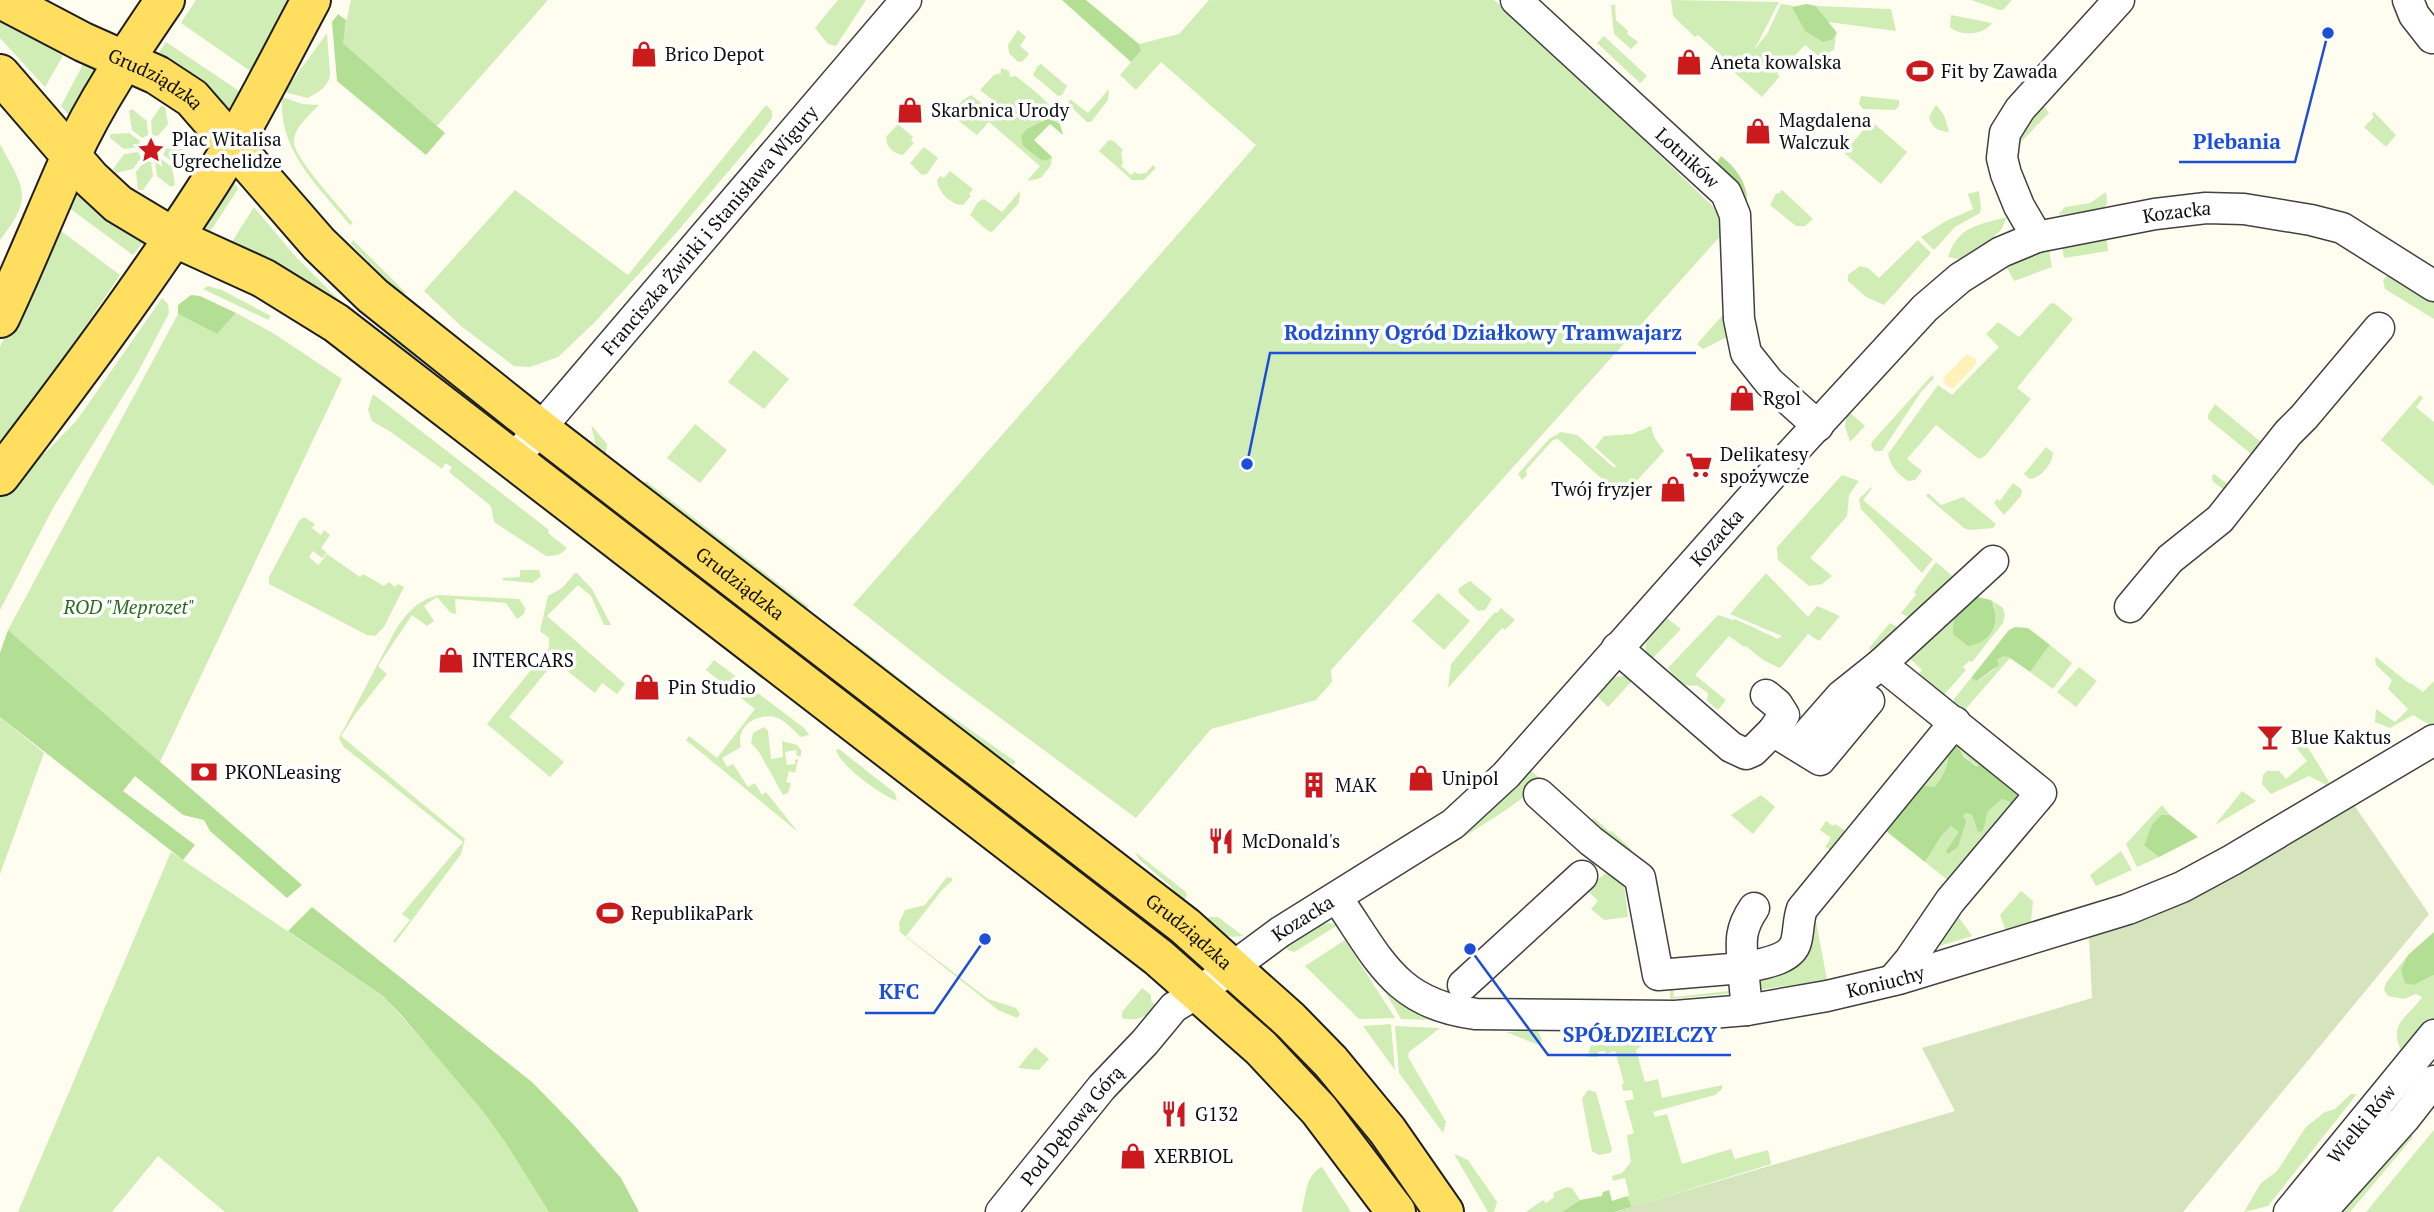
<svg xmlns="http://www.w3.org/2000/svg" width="2434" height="1212" font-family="'PT Serif',serif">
<rect width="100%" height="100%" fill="#fffdf0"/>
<path fill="#d0edb6" d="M196 0H295L256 75 181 23Z
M351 0H548L437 126 342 42Z
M838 0H866L836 46 828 44 815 28Z
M1209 0H1494L1531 32 1724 217V232L1331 670 1332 682 1316 700 1211 729 1136 818 946 678 853 605 1256 145 1161 62 1136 90 1120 75 1141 51 1139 44 1179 34Z
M1671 0 1779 2 1754 50 1767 34 1781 4 1794 6 1792 7 1833 39 1836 35 1834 50 1829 52 1830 59 1823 60 1805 45 1777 74 1780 76 1762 97 1726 65 1728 62 1698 35 1695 37 1673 16Z
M1971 0H2012L2003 10H2000Z
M1611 5H1615L1616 20 1628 31 1627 34 1638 42 1631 49 1614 34Z
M1816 6 1891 9 1896 31 1828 22Z
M0 14 68 47 45 87 0 38Z
M1951 15 1992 23C1984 35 1961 37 1950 27Z
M1018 30 1026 37 1020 46 1029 54 1023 61 1018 62 1009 53 1008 45Z
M327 33 330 74C329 87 318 92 308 98L284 92Z
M1604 36 1647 76 1640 83 1597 43Z
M166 42 245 95 234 115 212 91 158 54Z
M88 55 106 64 72 119 61 106Z
M1041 64 1067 86 1062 95 1058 96 1033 75 1037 67Z
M1001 68 1009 71 1010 77 1016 76C1032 90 1054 103 1060 124L1049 118 1041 122 1024 146 1041 160 1046 161 1052 157 1051 165 1041 178 1027 181 1040 166 989 122 977 135 950 114 963 100 971 95 1000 117 1005 110 980 90 994 75 1001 73Z
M1109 89 1108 100 1091 122H1087L1068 104 1070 99 1088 113Z
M1861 96 1899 100V106L1895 110 1863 109 1859 104Z
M282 97 302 104 319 105C310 115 294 127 294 142 294 158 341 208 353 223L350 225C319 187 278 151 282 97Z
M2040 100 2049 113 2012 151Z
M766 105 772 111V118L760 134 677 232 594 323 558 357 530 367 514 366 461 326 424 291 515 190 628 275Z
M1936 105 1944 115 1949 132C1938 131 1932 128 1929 117Z
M161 106 165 107 168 124 158 136 152 135 151 121Z
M132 109 147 121 148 135 142 138 132 130 129 111Z
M2374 112 2396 135 2386 147 2364 127 2374 117 2372 114Z
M1871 121 1907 152 1881 184 1844 153Z
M898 124 913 137 911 141 914 143 903 155C893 154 886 146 886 137Z
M129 133 140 141 138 147 124 149 110 138V134Z
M1109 140 1114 141 1123 150 1121 153 1123 163 1121 166 1131 175 1135 172 1138 174 1146 173 1153 165 1156 168 1144 180H1132L1099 151Z
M0 144C24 189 34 196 0 240Z
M179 147 194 157 193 162 175 163 163 155 166 149Z
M924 147 938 158 927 174 922 175 910 163Z
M138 152 141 158 133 169 116 173 113 169 124 154Z
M161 159 172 167 175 185 171 187 157 176 155 162Z
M145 160 151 162 153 176 143 190H138L136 172Z
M950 171 973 189 969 194 971 196 963 205C951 205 938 192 937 180L940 176 944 178Z
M231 178 238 189 208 235 196 230Z
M73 186 145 240 133 255 65 205Z
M1782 190 1813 219 1805 226H1796L1770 205 1776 193 1778 194Z
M1020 191 1019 203 992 232 988 231 970 215 978 202 984 199 1002 212Z
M1979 191 1981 209 1980 213 1955 227 1934 250 1921 237 1946 221 1973 209 1968 194Z
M2106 192 2107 203 2104 209 2058 215 2065 207 2090 203Z
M254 207 295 256 342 303 376 329 408 347 495 416 420 360 230 245Z
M2007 217 2001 230 1990 240 1959 259 1948 257C1958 226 1978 225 2007 217Z
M57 228 120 275 49 380 0 460V347Z
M2103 236 2107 241 2108 251 2064 258 2061 241Z
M353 240 406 293 401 294 351 244Z
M1918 240 1931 253 1884 305 1866 297 1848 281V275L1860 266 1868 268 1879 278Z
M2048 244 2052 267 2014 281 2005 264Z
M2390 272 2434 299V319L2385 289 2383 280Z
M208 286 222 290 271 316 268 320 203 289Z
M162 298 168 304 169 313 137 374 53 508 0 610V495L48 450 77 420Z
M2054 303 2073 319 2017 388 2031 399 1986 455 1979 459 1936 425 1907 459 1922 471 1915 480 1908 481C1897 473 1891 467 1888 454L1938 385 1952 395 1999 347 1986 334 1998 322 2019 337 2050 304Z
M1728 309 1729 336 1703 349 1697 344Z
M236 313 273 333 342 379 160 762 8 630 178 314 217 334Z
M754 350 789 379 764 409 728 382Z
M1932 375 1934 378 1921 392 1884 448 1882 451H1875L1871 446 1872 442Z
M373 394 549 530 548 533 567 548C561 555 556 556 546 556L494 522 491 506 449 472 452 467 445 463 442 469 391 432 372 421 368 410Z
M2420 395 2423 398 2416 407 2434 422V486L2381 440Z
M2215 404 2267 447 2229 493 2213 482 2212 476 2214 474 2231 487 2255 457 2208 419V415Z
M1847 410 1865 426 1850 442 1845 426Z
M695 424 727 450 700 483 667 458Z
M591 425 607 444 606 456 602 457 596 446Z
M1651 426 1654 437 1664 451 1632 486 1634 489 1625 500 1558 439 1553 440 1526 470 1527 475 1522 480 1518 474 1549 439 1561 432 1577 435 1614 468 1616 466 1595 447 1604 436 1632 434Z
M2046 447 2053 453C2052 464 2041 478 2030 479L2024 474Z
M1842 475 1859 481 1849 495 1847 516 1810 558 1832 576 1822 584 1809 586 1778 560 1777 547Z
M646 481 809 607 799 610 641 486Z
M2013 483 2022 490 2021 496 2004 515 1994 503 1997 499 2000 501Z
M1871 487 1872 488 1863 500 1933 559 1922 573 1861 509 1859 499Z
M1928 493 1941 505 1963 497 1996 524 1993 528 1970 530 1964 528 1926 496Z
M304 517 315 524 312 528 321 535 324 530 330 535 321 548 327 553 322 558 313 551 309 557 318 565 317 567 327 554 360 577 363 574 384 586 389 582 395 587 398 584 404 587 384 627 375 636 367 635 269 584V577L299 521Z
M1936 562 1959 582 1913 620 1901 613 1916 595 1914 592Z
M520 570H539L541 576 533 583 503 580V578L520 577Z
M576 572 592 589 611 625H604L591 596 578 585 547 616 625 684 617 694 602 683 595 693 555 661 509 717 564 762 550 777 487 724 549 648V638L540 631 548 596 562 588Z
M1766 573 1808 617 1817 606 1840 616 1819 641 1808 634 1780 668 1763 660 1746 646 1744 647 1729 636 1695 675 1726 700 1718 710 1707 701 1708 693 1696 685C1684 689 1674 678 1668 668L1718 615 1733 620 1735 619 1778 639 1782 636 1730 614Z
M1470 581 1492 599 1485 610 1478 611 1459 593V588Z
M1438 593 1470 621 1444 650 1412 621Z
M439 595 519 599 525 608 524 614 517 619 506 603 455 599 456 614 451 613 437 597 424 606 434 621 427 626 412 615 378 666 387 674 356 713 341 736 465 839 461 854 395 943 393 941 410 920 402 914 463 842 344 747 339 738 396 629C407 613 419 599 439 595Z
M1963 600 1995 609 1991 600 2002 607 2005 614 2003 623 1972 662 1969 661 1963 667 1966 670 1943 696 1914 680 1922 670 1904 653Z
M1501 608 1515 620 1505 630 1502 628 1448 688 1451 664 1495 612 1497 613Z
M1664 616 1681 629 1650 661C1638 642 1652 631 1664 616Z
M1890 623 1896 626 1897 630 1873 652 1869 648Z
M856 644 932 704 930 707 891 683 890 673 856 647Z
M2050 645 2072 663 2053 689 2030 672Z
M2004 656 2010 658 1963 712 1953 707 1954 699 1971 678 1978 681 1995 669 1997 660Z
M2376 657 2410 684 2411 683 2423 692 2434 681V722L2430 725 2413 715 2390 728 2375 722 2376 709 2395 722 2408 709 2388 689 2392 680 2376 665 2375 659Z
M714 660 804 728 809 735 801 737C794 731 787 722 778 718 759 711 735 726 741 747L722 758 727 767 733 764 748 787 755 783 762 795 766 792 798 832 686 740 689 736 717 758 755 709 706 670Z
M2079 667 2097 681 2076 707 2057 692Z
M1623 676 1634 679 1608 707 1596 695 1609 678Z
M942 710 1016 762 1013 765 972 745 939 714Z
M0 717 44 753 0 874Z
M764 727 768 731 771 759 783 757 782 741 797 745 801 750V756H797L796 750 785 752 787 765 795 764V760L798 759 795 773 789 771 786 782 791 783 788 793 783 795 759 752 751 743 753 733Z
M1954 738 2022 783C1999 774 1970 769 1958 747L1948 752C1949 765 1943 777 1934 787L1920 785Z
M2297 740H2300L2309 749 2329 782 2326 785 2309 776 2271 794 2262 784 2263 775 2267 771H2279L2286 779 2307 761 2295 746Z
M839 749 895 793 897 801C880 794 841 767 836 750Z
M1530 770 1541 779 1524 797 1506 810 1445 849 1444 847Z
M2242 791 2256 801 2215 825Z
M1761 795 1775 807 1753 834 1731 815Z
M2002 799 2009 802 2012 809 1954 885 1925 862 1942 835 1951 826 1959 832 1958 847 1963 816 1966 813 1972 815 1978 831 1983 830 1988 811Z
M2162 805 2170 815H2161L2144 844 2159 857 2137 867 2126 844Z
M1594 818 1610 832 1612 831 1631 849 1633 854 1585 826Z
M1892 818 1886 831 1815 916 1827 980 1750 991Z
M1826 821 1833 826 1835 824 1852 835 1837 854 1825 847 1831 838 1820 830Z
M2121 851 2132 870 2096 886 2090 875Z
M171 852 383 996 457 1078 482 1110 505 1142 549 1212H225L158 1156 112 1212H18Z
M1135 852 1186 892 1187 896 1182 902 1170 886 1139 859Z
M1608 871 1624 885 1628 917 1604 920 1591 909 1598 901 1586 889Z
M947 877 952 878V881L942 890 906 936 988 999 1016 1008 1020 1014 1017 1018 998 1010 900 932 899 923 905 910 925 905Z
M2021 891 2033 901 2031 922 2007 934 2000 915Z
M1953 909 1972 936 1923 951Z
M1209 917H1218L1243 936C1225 939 1216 933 1203 921Z
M1329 923 1338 925 1294 952 1288 950 1283 944 1320 924Z
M1345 940 1395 1018 1359 1019 1305 966Z
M2408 955 2401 969 2414 985 2434 975V1022L2402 1052C2387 1023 2408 1018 2422 997L2416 994 2404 999 2388 996 2384 990 2386 983Z
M1370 966 1458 1021 1401 1019Z
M1731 976 1737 993 1670 999V984L1672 982 1674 997 1729 991Z
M1142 988 1151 995V1001L1157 1006C1147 1017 1137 1022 1122 1018V1012Z
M1391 1024 1395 1070 1363 1026Z
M1395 1026 1440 1028 1409 1052 1408 1057 1446 1122 1443 1133 1399 1073Z
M1537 1030 1542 1039 1541 1043 1536 1044 1506 1032Z
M1644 1031 1645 1043 1636 1050 1645 1082 1658 1079 1662 1098 1722 1085V1089L1715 1095 1653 1112 1655 1117 1667 1114 1682 1164 1731 1149 1735 1159 1768 1150 1771 1164 1632 1207 1627 1196 1629 1195 1625 1178 1613 1181 1612 1176 1622 1173 1631 1162 1627 1135 1634 1133 1625 1101 1634 1099 1632 1090 1623 1091 1622 1084 1624 1083 1615 1051 1606 1054 1605 1051 1598 1052V1057H1587L1595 1035 1598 1034Z
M1035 1047 1049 1059 1039 1070 1018 1068Z
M1588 1090 1596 1092 1612 1150 1610 1153 1599 1155 1592 1151 1582 1099Z
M2351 1094H2357L2268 1206 2244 1212 2261 1183 2277 1171 2306 1127 2325 1112 2335 1109Z
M2410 1130 2413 1137 2350 1212H2341Z
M2434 1130V1212H2366Z
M1454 1154 1468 1160 1497 1202 1494 1212H1488Z
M1322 1167 1351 1212H1302C1305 1197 1306 1174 1322 1167Z
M1567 1187 1572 1188 1580 1200 1562 1212H1526L1543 1200 1546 1203 1554 1197 1553 1193Z"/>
<path fill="#b3df94" d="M1062 0H1086L1139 44 1141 51 1131 62Z
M1807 4 1816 6 1837 33 1833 39 1823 42 1805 31 1792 7Z
M338 14 346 20 343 43 445 133 426 155 337 81 332 22Z
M1049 118 1060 124 1063 135 1050 124 1034 140 1052 157 1046 161 1041 160 1023 146 1021 136 1027 129Z
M1721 156C1737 168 1751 188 1746 208L1716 164Z
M191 295 200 296 236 313 217 334 178 314V305Z
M1973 596 1991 600C2001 622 1993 642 1968 646L1953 634C1953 613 1959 610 1973 596Z
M2015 627 2028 628 2050 645 2030 672 2010 658 2004 656 1997 660 1999 665 1977 681 1971 678 2009 630Z
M8 630 302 885 287 898 210 831 204 820 183 815 135 776 123 791 195 845 183 860 0 717V653Z
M1952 747H1958L1964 757 1976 766 1987 764 2027 799 2012 809 2009 802 2002 799 1988 811 1983 831 1978 832 1972 815 1966 813 1963 816 1966 821 1958 847 1948 854 1946 851 1959 832 1951 826 1942 835 1925 862 1886 831 1892 818 1920 785 1934 787C1943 777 1949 765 1948 752Z
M2161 815H2170L2198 837 2159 857 2144 845 2152 825Z
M312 907 532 1082 572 1123 621 1178 639 1212H549L505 1142 482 1110 403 1017 383 996 288 931Z
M2434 932V975L2414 985 2405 983 2401 969 2408 955Z
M1609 1190 1612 1201 1627 1196 1632 1207 1614 1212H1562L1580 1200 1602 1196 1603 1192Z"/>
<path fill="#fff2b8" d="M1967 354 1976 359V364L1954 388H1951L1943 381 1944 377Z"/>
<path fill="#d6e4be" d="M2354 805 2429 914 2183 1212H1614L1955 1111 1922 1048 2092 998 2089 937 2151 918Z"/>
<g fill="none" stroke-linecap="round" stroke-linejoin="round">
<g stroke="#414141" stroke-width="33">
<g id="minor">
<path id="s1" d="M1516 0 1726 193 1735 215 1739 319 1746 353 1769 382 1818 426"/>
<path d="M2408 0 2414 15 2432 38"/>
<path d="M2037 237 2019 206 2006 174 2002 158 2005 133 2020 109 2119 0"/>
<path id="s2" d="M514 459 906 0"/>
<path d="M2130 607 2170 559 2220 519 2288 433 2304 417 2379 328"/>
<path d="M1617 648 1731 747 1746 754 1753 751 1773 731 1820 760 1869 701"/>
<path d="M1766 695 1777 704 1784 715 1773 731"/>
<path d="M1798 745 1841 696 1881 664"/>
<path d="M1539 794 1591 841 1640 878 1658 975 1743 968C1741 942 1739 930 1754 908"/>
<path id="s3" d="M1337 898C1379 958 1394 1004 1476 1014L1675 1016 1747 1010 1827 996 1899 979 2128 909 2182 887 2232 860 2434 740"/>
<path d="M1893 980 1909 961 1950 901 2041 793 1881 664 1993 561"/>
<path d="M1463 985 1582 876"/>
<path d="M1747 1010 1743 968C1759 964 1791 961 1796 942 1799 931 1798 920 1802 909L1955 722"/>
<path id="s4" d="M1001 1212 1102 1087 1145 1042 1174 1007 1199 992 1280 932 1453 824 1506 775 1787 458 1925 308 1960 278 2001 252 2037 237 2155 214 2206 208 2244 209 2311 220 2342 228 2434 286"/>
<path id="s5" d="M2289 1212 2434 1035"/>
<path d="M2321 1212 2405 1118 2434 1081"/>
</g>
</g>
<g stroke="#1f1f1f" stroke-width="42">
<g id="major">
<path id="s6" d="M3 0 83 42 157 75 192 98 319 244 373 296 540 429 1185 926 1290 1020 1331 1062 1387 1130 1444 1212"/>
<path d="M0 74 91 179 118 204 173 237 263 278 336 323 1158 957 1261 1048 1319 1110 1396 1212"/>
<path d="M0 318C25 265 47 210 71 156 96 101 131 50 165 0"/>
<path d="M0 476C70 384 139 292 202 195 243 133 276 65 311 0"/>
</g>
</g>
<use href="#minor" stroke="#fff" stroke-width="30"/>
<use href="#major" stroke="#ffde60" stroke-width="38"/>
</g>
<defs>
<g id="shop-bare" transform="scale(2.1)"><path d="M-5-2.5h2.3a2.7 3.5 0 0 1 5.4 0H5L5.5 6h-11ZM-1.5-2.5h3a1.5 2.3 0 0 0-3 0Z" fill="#cb1a1c" stroke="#fff" stroke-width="2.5" paint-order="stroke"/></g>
<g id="stadium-bare" transform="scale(2.1)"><path d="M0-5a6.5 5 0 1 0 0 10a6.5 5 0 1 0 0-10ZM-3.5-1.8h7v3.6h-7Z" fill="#cb1a1c" stroke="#fff" stroke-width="2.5" paint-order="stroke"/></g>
<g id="sight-bare" transform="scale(2.1)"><path d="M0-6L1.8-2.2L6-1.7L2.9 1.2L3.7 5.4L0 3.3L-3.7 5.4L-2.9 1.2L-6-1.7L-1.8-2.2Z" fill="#cb1a1c" stroke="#fff" stroke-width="2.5" paint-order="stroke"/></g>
<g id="supermarket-bare" transform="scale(2.1)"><path d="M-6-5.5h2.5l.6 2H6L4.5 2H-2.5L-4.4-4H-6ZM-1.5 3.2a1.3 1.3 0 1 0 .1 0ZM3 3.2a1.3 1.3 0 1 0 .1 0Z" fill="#cb1a1c" stroke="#fff" stroke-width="2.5" paint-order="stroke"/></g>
<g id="bar-bare" transform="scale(2.1)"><path d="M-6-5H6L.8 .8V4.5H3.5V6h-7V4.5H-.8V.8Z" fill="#cb1a1c" stroke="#fff" stroke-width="2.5" paint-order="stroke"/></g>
<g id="bank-bare" transform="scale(2.1)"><path d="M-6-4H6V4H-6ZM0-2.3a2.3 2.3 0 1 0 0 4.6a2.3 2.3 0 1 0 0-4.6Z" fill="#cb1a1c" stroke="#fff" stroke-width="2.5" paint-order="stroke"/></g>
<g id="building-bare" transform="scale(2.1)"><path d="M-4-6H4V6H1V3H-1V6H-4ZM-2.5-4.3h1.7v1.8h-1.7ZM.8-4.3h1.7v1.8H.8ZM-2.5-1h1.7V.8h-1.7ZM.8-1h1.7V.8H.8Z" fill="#cb1a1c" stroke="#fff" stroke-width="2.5" paint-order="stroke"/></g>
<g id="restaurant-bare" transform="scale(2.1)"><path d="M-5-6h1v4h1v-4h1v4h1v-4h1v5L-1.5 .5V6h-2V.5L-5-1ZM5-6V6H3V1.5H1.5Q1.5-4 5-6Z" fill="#cb1a1c" stroke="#fff" stroke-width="2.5" paint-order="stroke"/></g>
</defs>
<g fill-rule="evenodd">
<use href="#shop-bare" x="644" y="54"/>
<use href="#shop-bare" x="1689" y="62"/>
<use href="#stadium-bare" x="1920" y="71"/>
<use href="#shop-bare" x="910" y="110"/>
<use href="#shop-bare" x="1758" y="131"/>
<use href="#sight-bare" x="151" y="150"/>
<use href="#shop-bare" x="1742" y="398"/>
<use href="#supermarket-bare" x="1699" y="465"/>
<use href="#shop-bare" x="1673" y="489"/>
<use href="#shop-bare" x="451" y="660"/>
<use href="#shop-bare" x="647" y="687"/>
<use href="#bar-bare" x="2270" y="737"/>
<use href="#bank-bare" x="204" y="772"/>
<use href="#shop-bare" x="1421" y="778"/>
<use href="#building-bare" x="1314" y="785"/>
<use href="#restaurant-bare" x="1221" y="841"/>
<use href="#stadium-bare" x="610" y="913"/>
<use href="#restaurant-bare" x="1174" y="1114"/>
<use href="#shop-bare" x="1133" y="1156"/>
</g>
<g text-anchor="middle" stroke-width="7" stroke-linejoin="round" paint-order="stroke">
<g font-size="19" fill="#0e0e0e" stroke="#fff" text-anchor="start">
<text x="665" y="61">Brico Depot</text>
<text x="1710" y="69">Aneta kowalska</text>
<text x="1941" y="78">Fit by Zawada</text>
<text x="931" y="117">Skarbnica Urody</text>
<text x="1779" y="127">Magdalena<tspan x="1779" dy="22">Walczuk</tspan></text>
<text x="172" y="146">Plac Witalisa<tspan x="172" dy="22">Ugrechelidze</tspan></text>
<text x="1763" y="405">Rgol</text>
<text x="1720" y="461">Delikatesy<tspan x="1720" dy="22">spożywcze</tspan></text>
<text x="1652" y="496" text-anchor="end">Twój fryzjer</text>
<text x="472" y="667">INTERCARS</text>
<text x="668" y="694">Pin Studio</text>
<text x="2291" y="744">Blue Kaktus</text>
<text x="225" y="779">PKONLeasing</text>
<text x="1442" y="785">Unipol</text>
<text x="1335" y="792">MAK</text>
<text x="1242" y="848">McDonald's</text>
<text x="631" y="920">RepublikaPark</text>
<text x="1195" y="1121">G132</text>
<text x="1154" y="1163">XERBIOL</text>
</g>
<g font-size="19" fill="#0e0e0e" stroke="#fff">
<text dy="7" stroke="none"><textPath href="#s6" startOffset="172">Grudziądzka</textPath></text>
<text dy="7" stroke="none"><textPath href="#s1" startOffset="233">Lotników</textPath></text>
<text dy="7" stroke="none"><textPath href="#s4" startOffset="1578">Kozacka</textPath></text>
<text dy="7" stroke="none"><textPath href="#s2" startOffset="301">Franciszka Żwirki i Stanisława Wigury</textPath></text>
<text dy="7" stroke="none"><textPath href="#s4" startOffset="992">Kozacka</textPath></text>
<text dy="7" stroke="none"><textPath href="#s6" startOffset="948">Grudziądzka</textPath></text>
<text dy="7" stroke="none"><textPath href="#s4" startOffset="425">Kozacka</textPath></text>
<text dy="7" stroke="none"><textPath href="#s6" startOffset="1516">Grudziądzka</textPath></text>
<text dy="7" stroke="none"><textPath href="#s3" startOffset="602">Koniuchy</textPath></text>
<text dy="7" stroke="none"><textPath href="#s5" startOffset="114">Wielki Rów</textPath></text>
<text dy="7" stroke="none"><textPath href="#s4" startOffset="112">Pod Dębową Górą</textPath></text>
</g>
<g font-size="19" font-style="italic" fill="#276c19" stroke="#fff">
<text x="129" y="614">ROD "Meprozet"</text>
</g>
</g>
<path fill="none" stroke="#1d4ed8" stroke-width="2.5" d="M2328 33L2295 162H2179M1247 464L1270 353H1696M985 939L934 1013H865M1470 949L1548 1055H1731"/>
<g fill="#1d4ed8" stroke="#fff" stroke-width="2.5">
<circle cx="2328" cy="33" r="7"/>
<circle cx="1247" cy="464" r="7"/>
<circle cx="985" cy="939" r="7"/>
<circle cx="1470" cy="949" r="7"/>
</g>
<g font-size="21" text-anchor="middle" font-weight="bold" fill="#1d4ed8" stroke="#fff" stroke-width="7" stroke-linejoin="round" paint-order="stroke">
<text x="2237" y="149">Plebania</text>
<text x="1483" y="340">Rodzinny Ogród Działkowy Tramwajarz</text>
<text x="899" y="999">KFC</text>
<text x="1640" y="1042">SPÓŁDZIELCZY</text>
</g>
</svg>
